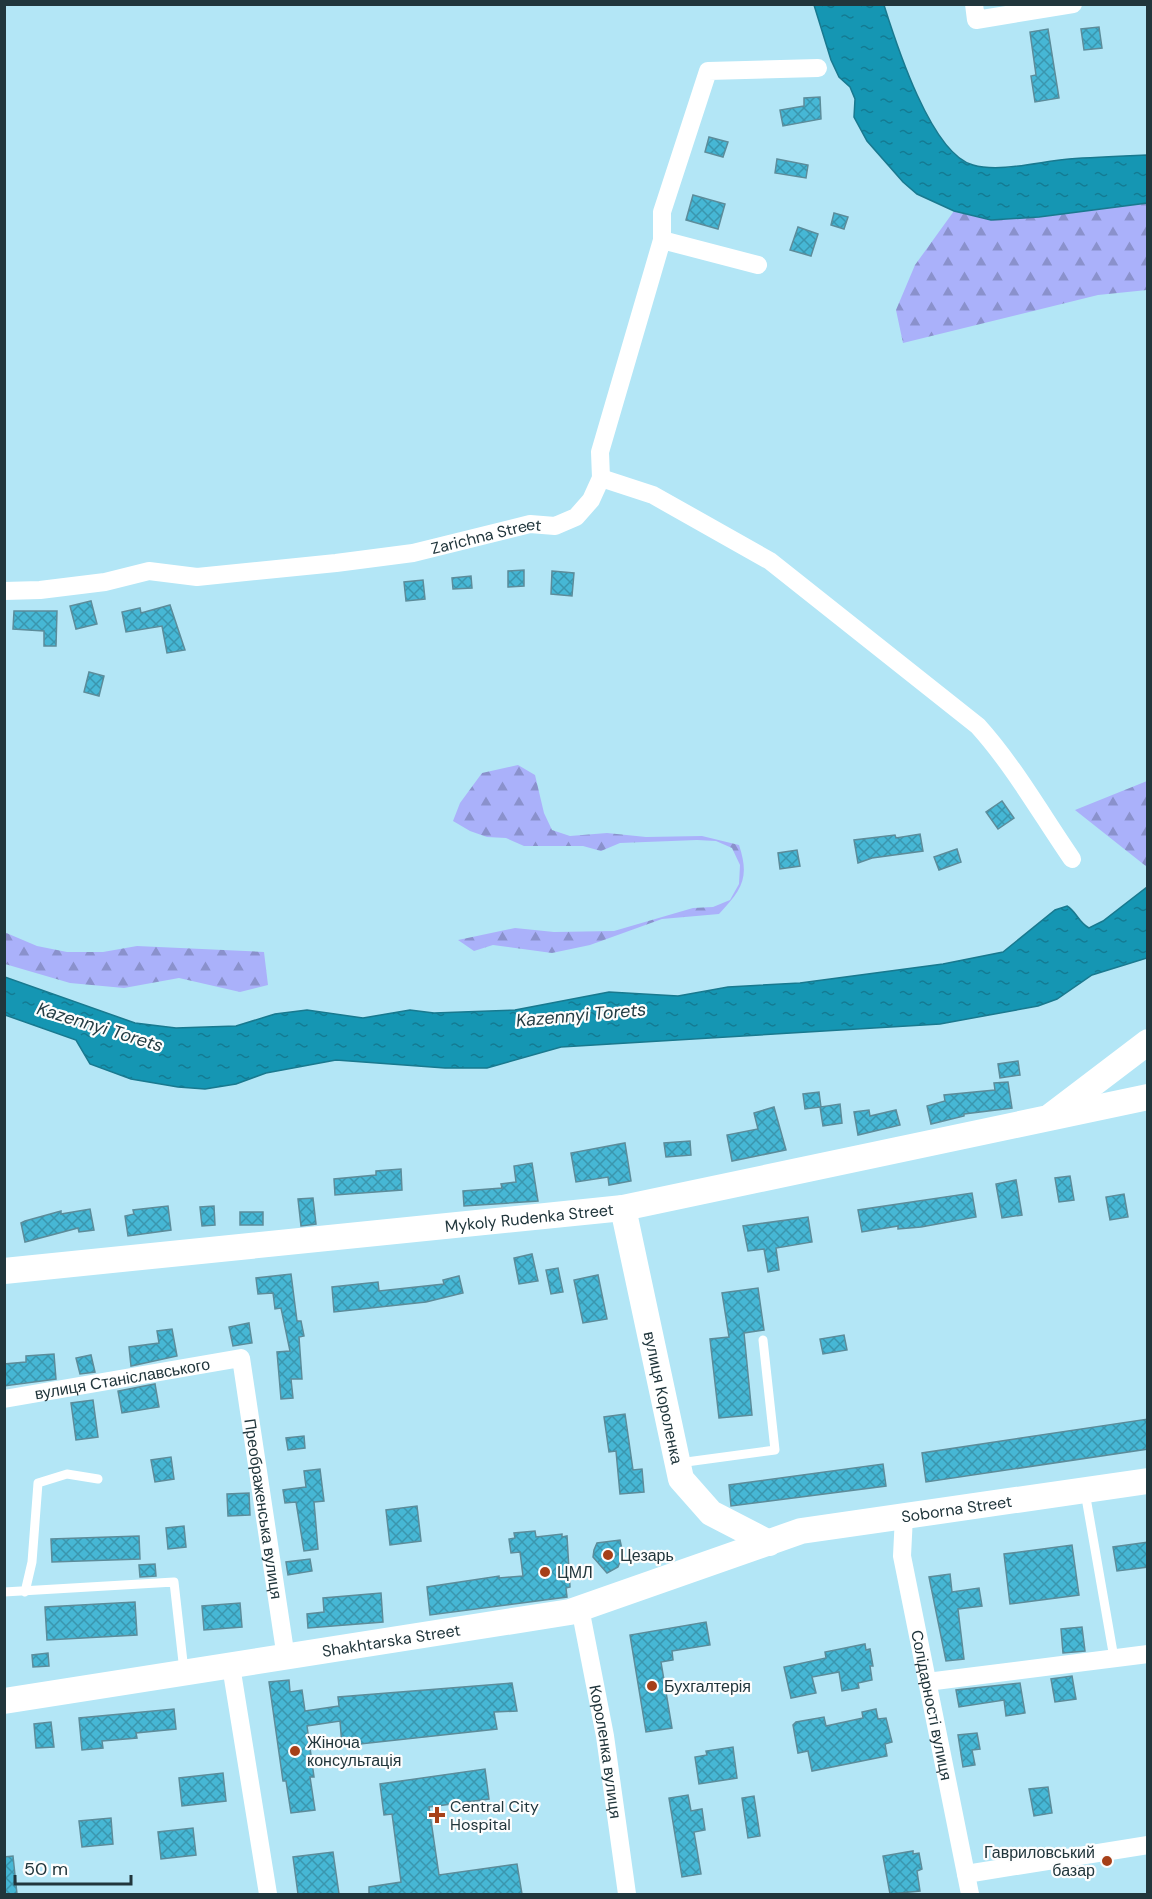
<svg xmlns="http://www.w3.org/2000/svg" width="1152" height="1899" font-family="'DM Sans',sans-serif">
<defs>
<pattern id="forest-firs" width="22" height="20" patternUnits="userSpaceOnUse" patternTransform="scale(1.5)"><rect width="22" height="20" fill="#aab1fa"/><path d="M5 1l3.5 6h-7zM16 11l3.5 6h-7z" fill="#8a91cc"/></pattern>
<pattern id="water-ripples" width="26" height="14" patternUnits="userSpaceOnUse" patternTransform="scale(1.5)"><rect width="26" height="14" fill="#1596b3"/><path d="M2 4q2-2 4 0t4 0M15 11q2-2 4 0t4 0" fill="none" stroke="#137b93"/></pattern>
<pattern id="building-cross-hatch" width="8" height="8" patternUnits="userSpaceOnUse" patternTransform="scale(1.5)"><rect width="8" height="8" fill="#46b7d5"/><path d="M0 0l8 8M0 8l8-8" fill="none" stroke="#3a96ae"/></pattern>
</defs>
<rect width="100%" height="100%" fill="#b3e6f6"/>
<path fill="url(#forest-firs)" d="M1139 203H1147V290L1098 295 903 343 896 310 915 265 954 211 991 220 1039 217Z
M518 765 535 775 544 813 552 830 570 836 607 833 646 837 702 836 739 845C750 878 742 889 719 914L662 919 590 945 552 953 493 945 474 951 458 940 515 928 554 932 614 931 693 908 713 907 730 900 739 884 740 865 732 848 716 841 697 840 620 843 601 851 583 846H524L506 838 487 837 470 831 453 821 460 803 482 773Z
M1147 781V867L1075 810Z
M4 932 37 946 67 952H103L137 946 264 952 268 985 240 992 179 978 124 988 70 983 5 964Z"/>
<path fill="url(#water-ripples)" stroke="#19798f" stroke-width="1.5" d="M814 5H884C896 43 931 154 973 165 1000 173 1042 161 1069 159 1095 157 1122 156 1147 155V203L1039 217 991 220 954 211 917 194 903 182 867 141 854 117 855 99 850 87 839 77 831 60Z
M1147 887V958L1092 975 1057 999 1038 1006 940 1024 561 1047 487 1068H445L336 1060 266 1073 236 1084 205 1089 178 1087 131 1079 90 1064 76 1040 5 1015V977L135 1023 176 1028 236 1026 275 1014 307 1010 363 1018 410 1010 434 1013 515 1010 609 992 678 996 728 987 800 983 943 964 1003 952 1055 910 1067 906C1077 912 1078 922 1089 928L1103 921Z"/>
<path fill="url(#building-cross-hatch)" stroke="#5c8c9a" stroke-width="1.5" d="M1099 27 1102 48 1084 50 1081 29Z
M1048 29 1059 98 1035 102 1031 76 1036 75 1030 32Z
M820 97 821 119 783 126 780 110 804 106V98Z
M709 137 728 142 723 157 705 152Z
M777 159 808 165 806 178 775 173Z
M693 195 725 204 718 229 686 220Z
M834 213 848 217 844 229 831 225Z
M798 227 818 234 811 256 790 250Z
M524 570V586L508 587V571Z
M552 571 574 573 572 596 551 594Z
M471 576 472 588 453 589 452 578Z
M423 580 425 599 406 601 404 582Z
M91 601 97 624 76 629 70 606Z
M170 605 185 650 167 653 162 626 126 632 122 612 140 608 141 613Z
M14 611H57L56 646H44V631L13 629Z
M89 672 104 676 99 696 84 692Z
M1002 801 1014 818 998 829 986 812Z
M920 834 923 851 872 858 858 863 854 840 895 835 896 838Z
M957 849 961 862 939 870 934 857Z
M797 850 800 866 780 869 778 853Z
M1018 1061 1020 1075 1000 1078 998 1064Z
M1008 1082 1012 1108 964 1114V1116L931 1124 927 1106 945 1101 944 1095 995 1090 994 1083Z
M819 1092 821 1107 840 1104 842 1123 823 1126 820 1107 805 1109 803 1094Z
M774 1107 786 1150 732 1161 727 1135 758 1129 754 1113Z
M869 1110 870 1116 896 1110 900 1125 858 1135 854 1112Z
M690 1141 691 1155 666 1157 664 1143Z
M625 1143 631 1181 609 1185 608 1177 576 1182 571 1153Z
M532 1163 538 1201 464 1206 463 1191 502 1188 501 1184 516 1182 514 1166Z
M401 1169 402 1190 335 1195 334 1179 376 1175V1171Z
M1070 1176 1074 1200 1059 1202 1055 1178Z
M1016 1180 1022 1215 1002 1218 996 1184Z
M972 1193 976 1217 921 1227 898 1229V1226L862 1232 858 1210Z
M1124 1194 1128 1217 1110 1220 1106 1197Z
M313 1198 316 1224 301 1226 298 1199Z
M168 1206 171 1230 128 1236 125 1216 134 1214 133 1210Z
M214 1206 215 1225 202 1226 200 1207Z
M90 1209 94 1230 79 1232 78 1228 25 1242 21 1223 25 1221 61 1211V1214Z
M240 1212H263V1225H240Z
M808 1217 812 1242 776 1248 779 1270 768 1272 764 1249 748 1251 743 1226Z
M532 1254 538 1281 519 1284 514 1258Z
M558 1268 563 1292 551 1294 546 1270Z
M291 1274 297 1321H301L304 1336 299 1337 302 1379H291L293 1398 281 1399 277 1352 290 1351 281 1308 275 1309 273 1293 258 1294 256 1278Z
M598 1275 607 1319 583 1323 574 1280Z
M459 1276 463 1293 426 1302 334 1312 332 1287 378 1282 379 1291 444 1284 443 1280Z
M758 1288 764 1330 744 1333 752 1415 719 1418 710 1339 729 1337 722 1293Z
M249 1323 252 1343 233 1346 229 1327Z
M172 1329 177 1356 131 1366 129 1347 159 1343 157 1331Z
M844 1335 847 1350 823 1354 820 1339Z
M54 1354 56 1379 4 1386V1364L26 1362V1356Z
M91 1355 95 1372 80 1374 76 1358Z
M155 1384 159 1407 122 1413 118 1391Z
M93 1400 98 1437 76 1440 71 1403Z
M625 1414 633 1470 642 1469 644 1492 620 1494 616 1451 609 1452 604 1417Z
M1148 1419V1449L926 1482 922 1453Z
M304 1436 305 1448 288 1450 286 1438Z
M171 1457 174 1479 155 1482 151 1460Z
M883 1464 886 1486 731 1506 729 1485Z
M320 1469 324 1501 314 1502 318 1549 304 1551 296 1502 285 1503 283 1490 306 1487 304 1471Z
M249 1493 250 1515 228 1516 227 1494Z
M417 1506 421 1541 390 1545 386 1510Z
M184 1526 186 1547 168 1549 166 1528Z
M535 1531 536 1537 562 1534V1537L567 1536 570 1587 566 1588 567 1597 430 1615 427 1587 499 1576V1578L523 1576 520 1552 511 1553 509 1539 515 1538 514 1533Z
M139 1536 140 1559 52 1562 51 1539Z
M620 1540 623 1554 618 1567 607 1573 593 1557 594 1550 597 1543Z
M1148 1542V1567L1117 1571 1113 1547Z
M1072 1545 1079 1595 1010 1604 1004 1554Z
M310 1559 312 1571 288 1575 286 1562Z
M155 1564 156 1576 140 1577 139 1565Z
M950 1574 952 1592 979 1588 982 1606 958 1609 964 1659 946 1661 929 1577Z
M381 1593 383 1622 308 1628 307 1614 324 1612 323 1598Z
M135 1602 137 1635 47 1640 45 1607Z
M240 1603 242 1627 204 1630 202 1606Z
M706 1622 710 1645 672 1651 673 1660 661 1662 672 1728 646 1732 630 1635Z
M1082 1627 1085 1651 1063 1653 1061 1629Z
M865 1644 866 1650 870 1649 873 1666H870L872 1680 858 1683 859 1688 842 1691 839 1672 812 1677 816 1693 791 1698 784 1667 826 1658 825 1652Z
M48 1653 49 1666 33 1667 32 1655Z
M1072 1676 1076 1699 1055 1702 1051 1679Z
M289 1680 290 1692 302 1690 305 1711 339 1706 338 1697 512 1683 517 1711 494 1712 497 1729 342 1746 340 1721 307 1726 314 1777H310L315 1810 291 1813 286 1781H283L269 1682Z
M1020 1683 1025 1713 1006 1716 1004 1700 959 1707 956 1690Z
M174 1709 176 1729 136 1733 137 1738 102 1741 103 1748 82 1750 79 1718Z
M876 1709 878 1719 886 1718 892 1742 885 1744 887 1756 812 1771 808 1751 798 1753 793 1725 796 1722 824 1717 826 1726 863 1718 862 1712Z
M51 1722 54 1747 36 1748 34 1724Z
M977 1733 980 1749 972 1750 975 1765 963 1767 958 1735Z
M733 1747 737 1778 699 1784 695 1757 707 1755 706 1751Z
M485 1769 489 1799 429 1807 439 1875 517 1864 522 1894H369V1887L401 1882 392 1814 384 1815 380 1784Z
M223 1773 226 1801 182 1806 179 1778Z
M1048 1787 1052 1813 1034 1816 1029 1789Z
M688 1795 691 1811 702 1809 705 1830 694 1832 701 1874 682 1877 669 1798Z
M754 1796 760 1836 748 1838 742 1798Z
M111 1818 113 1844 82 1847 79 1821Z
M193 1828 196 1855 161 1859 158 1832Z
M913 1851V1854L919 1853 922 1869 917 1871 920 1891 890 1894 883 1856Z
M333 1852 339 1894H298L293 1857Z
M13 1856 17 1894H4V1857Z"/>
<g fill="none" stroke-linecap="round" stroke-linejoin="round">
<path stroke="#fff" stroke-width="9" d="M679 1463 775 1450 763 1340
M1085 1492 1114 1658
M4 1592 174 1582 184 1671
M25 1592 32 1562 38 1483 67 1474 98 1479"/>
<g stroke="#fff" stroke-width="18">
<path d="M974 4 976 20 1073 4"/>
<path d="M662 240V212L708 71 818 68"/>
<path d="M601 478 653 495 770 561 978 726C1014 766 1041 814 1072 859"/>
<path id="s1" d="M4 591 40 590 105 582 149 571 197 577 336 563 413 553 530 524 555 526 576 517 591 500 601 478 600 452 662 240 758 265"/>
<path id="s2" d="M4 1399 241 1358 286 1658"/>
<path id="s3" d="M904 1516 902 1556 970 1894"/>
<path id="s4" d="M580 1608 605 1736 627 1894"/>
<path d="M231 1666 268 1894"/>
<path d="M927 1682 1148 1654"/>
<path d="M966 1874 1148 1845"/>
</g>
<g stroke="#fff" stroke-width="26">
<path d="M1052 1115 1148 1042"/>
<path id="s5" d="M623 1208 681 1479 711 1513 769 1543"/>
<path id="s6" d="M4 1271 623 1208 1148 1097"/>
<path id="s7" d="M4 1701 570 1612 801 1531 1148 1481"/>
</g>
</g>
<g fill="#a64019" stroke="#fdfdfd" stroke-width="2">
<circle cx="608" cy="1555" r="6"/>
<circle cx="545" cy="1572" r="6"/>
<circle cx="652" cy="1686" r="6"/>
<circle cx="295" cy="1751" r="6"/>
<path d="M434 1806h6v6h6v6h-6v6h-6v-6h-6v-6h6z"/>
<circle cx="1107" cy="1861" r="6"/>
</g>
<g text-anchor="middle" stroke-width="4.5" stroke-linejoin="round" paint-order="stroke">
<g font-size="16" fill="#21363c" stroke="#fdfdfd">
<text dy="6" stroke="none"><textPath href="#s1" startOffset="488">Zarichna Street</textPath></text>
<text dy="6" stroke="none"><textPath href="#s6" startOffset="528">Mykoly Rudenka Street</textPath></text>
<text dy="6" stroke="none"><textPath href="#s2" startOffset="120">вулиця Станіславського</textPath></text>
<text dy="6" stroke="none"><textPath href="#s5" startOffset="194">вулиця Короленка</textPath></text>
<text dy="6" stroke="none"><textPath href="#s2" startOffset="393">Преображенська вулиця</textPath></text>
<text dy="6" stroke="none"><textPath href="#s7" startOffset="975">Soborna Street</textPath></text>
<text dy="6" stroke="none"><textPath href="#s7" startOffset="392">Shakhtarska Street</textPath></text>
<text dy="6" stroke="none"><textPath href="#s3" startOffset="192">Солідарності вулиця</textPath></text>
<text dy="6" stroke="none"><textPath href="#s4" startOffset="146">Короленка вулиця</textPath></text>
</g>
<g font-size="16" fill="#21363c" stroke="#fdfdfd" text-anchor="start">
<text x="620" y="1561">Цезарь</text>
<text x="557" y="1578">ЦМЛ</text>
<text x="664" y="1692">Бухгалтерія</text>
<text x="307" y="1748">Жіноча<tspan x="307" dy="18">консультація</tspan></text>
<text x="450" y="1812">Central City<tspan x="450" dy="18">Hospital</tspan></text>
<text x="1095" y="1858" text-anchor="end">Гавриловський<tspan x="1095" dy="18">базар</tspan></text>
</g>
<g font-size="18" font-style="italic" fill="#243d44" stroke="#fdfdfd">
<text transform="translate(581 1015) rotate(-5)" y="6">Kazennyi Torets</text>
<text transform="translate(100 1027) rotate(17)" y="6">Kazennyi Torets</text>
</g>
</g>
<rect width="1152" height="1899" fill="none" stroke="#21363c" stroke-width="12"/>
<path d="M15 1875v9h116v-9" fill="none" stroke="#21363c" stroke-width="3"/>
<text x="24" y="1875" font-size="18" fill="#21363c" stroke="#fdfdfd" stroke-width="4.5" paint-order="stroke">50 m</text>
</svg>
